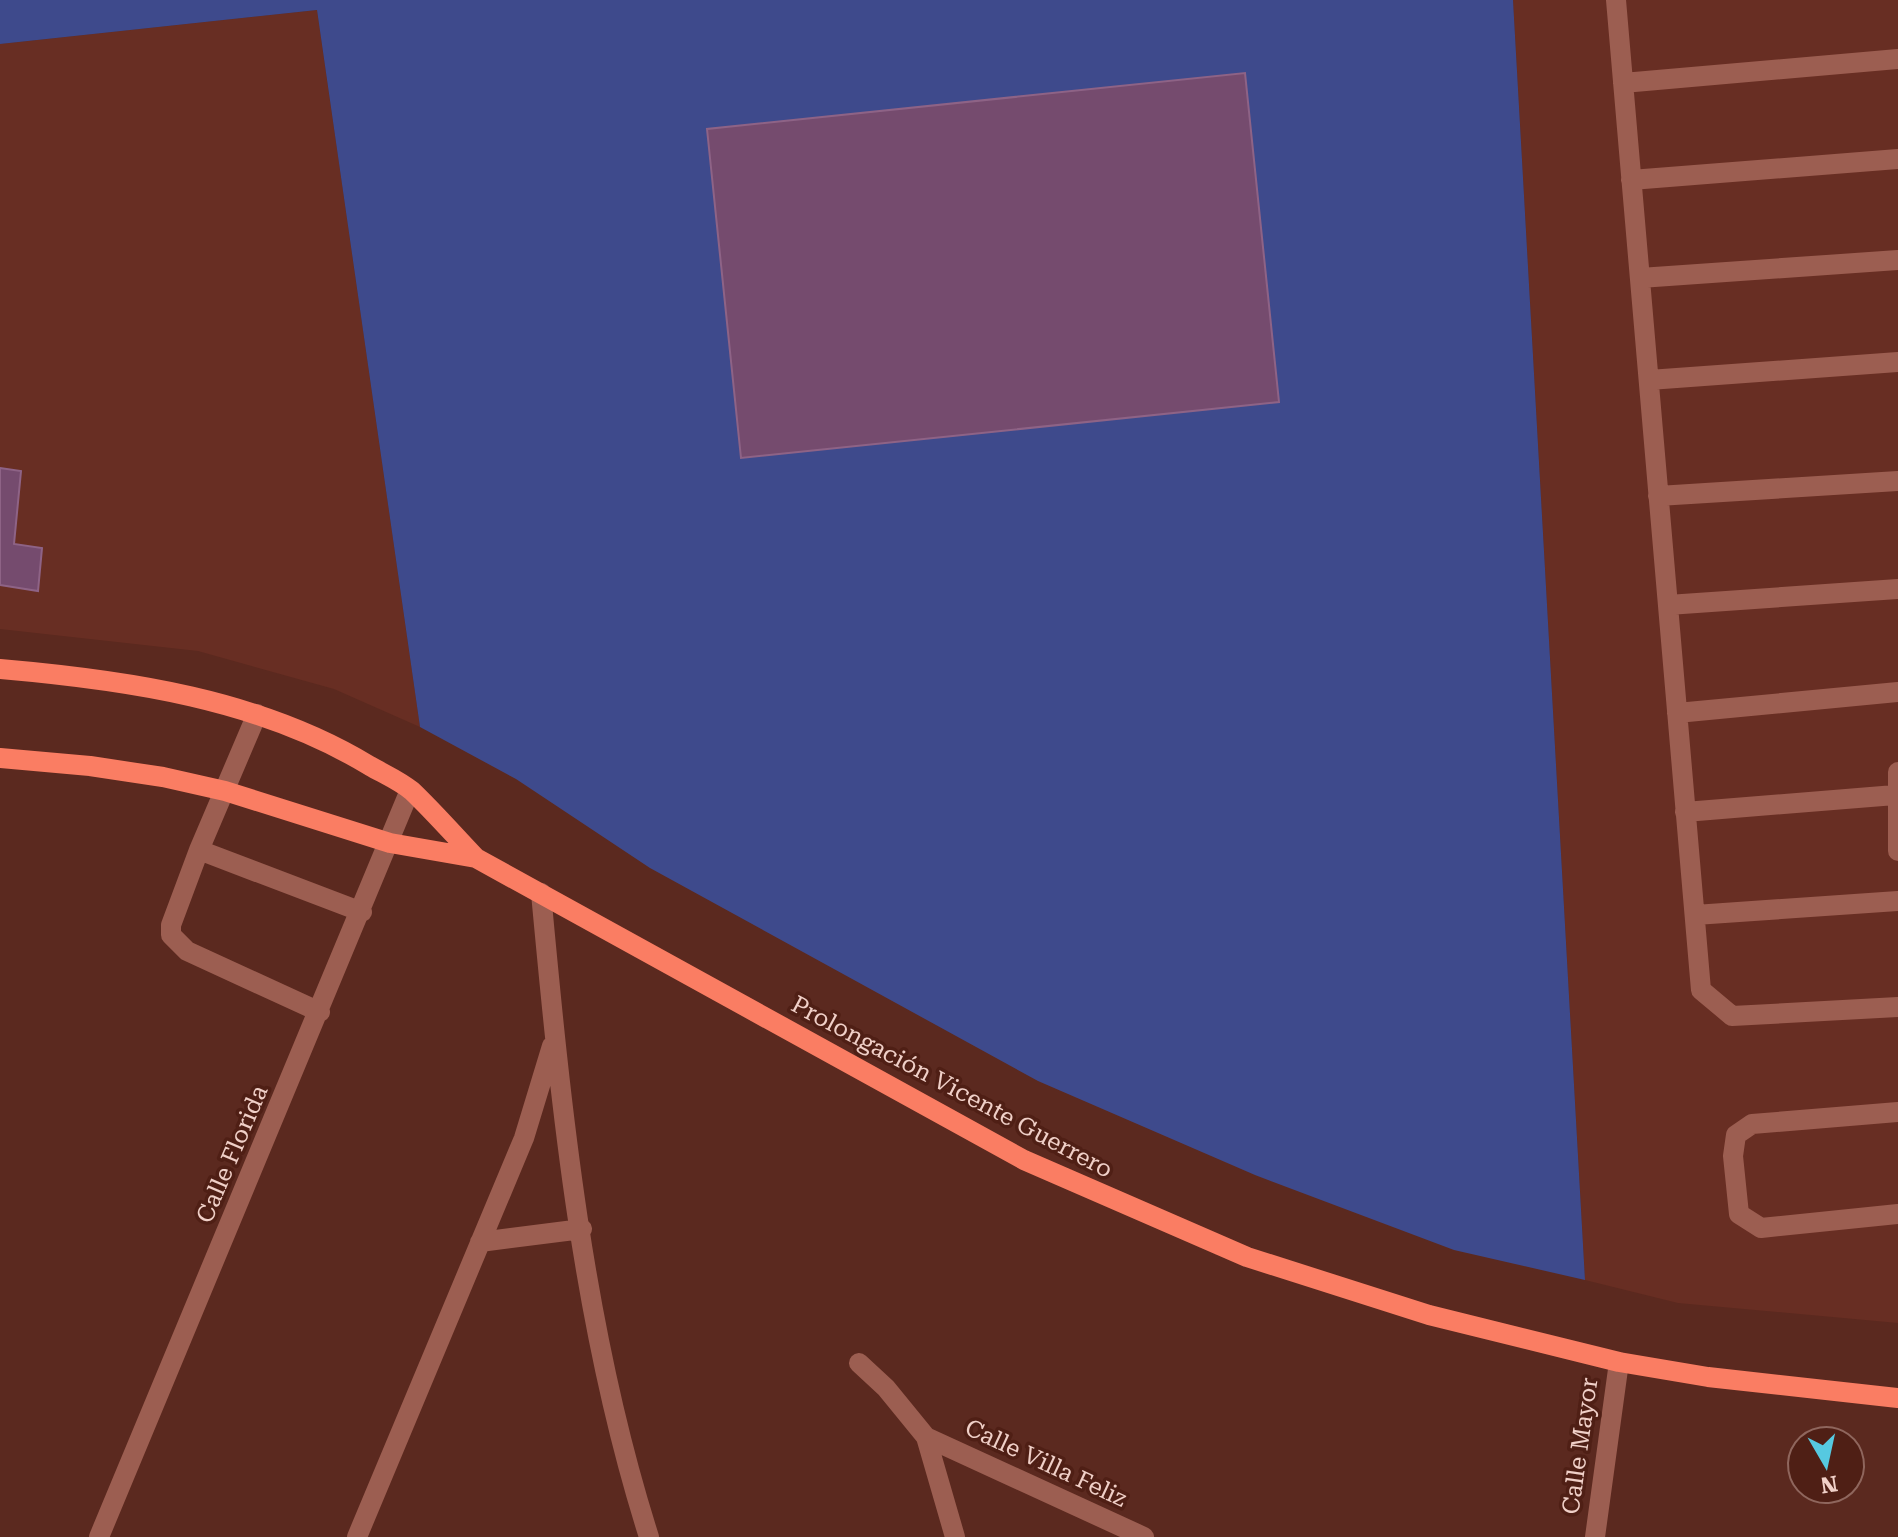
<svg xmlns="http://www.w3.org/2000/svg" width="1898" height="1537" font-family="'Roboto Serif',serif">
<rect width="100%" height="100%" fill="#5b291f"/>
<path fill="#682e23" d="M1513 0H1898V1323L1678 1303 1585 1280Z
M317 10 420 727 334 689 198 651 0 629V44Z"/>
<path fill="#3e4a8c" d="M0 0H1513L1585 1280 1454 1250 1255 1175 1038 1081 650 868 516 779 420 727 317 10 0 44Z"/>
<path fill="#754b6e" stroke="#8e6386" stroke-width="2" d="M1245 73 1279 402 741 458 707 129Z
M0 468 21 471 14 544 42 548 38 591 0 585Z"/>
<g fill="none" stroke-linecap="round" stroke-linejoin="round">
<path stroke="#9c5e51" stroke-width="20" d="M1616 0 1701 990 1732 1016 1898 1007
M1623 83 1898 59
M1631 180 1898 159
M1640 278 1898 260
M1649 380 1898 362
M1658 496 1898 481
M1668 605 1898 589
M1677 713 1898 692
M257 714 199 850 171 925V935L187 951 320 1012
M1898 772V851
M1685 812 1895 795
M199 850 362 912
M541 893C561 1109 583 1330 649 1537
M1695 915 1898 901
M1898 1112 1752 1124 1736 1135 1733 1156 1739 1214 1761 1228 1898 1214
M480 1242 582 1229
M859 1363 886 1388 926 1437 955 1537
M926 1437 1144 1537
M99 1537 410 790
M357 1537 524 1138 552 1046
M1595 1537 1619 1362"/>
<path stroke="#fa7d63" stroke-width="20" d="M0 669C127 680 260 699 370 766 384 774 400 781 412 791 434 812 455 836 476 858L1024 1160 1247 1257 1429 1315 1619 1362 1708 1377 1898 1398
M0 758 90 766 163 777 225 791 390 843 476 858"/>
</g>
<g text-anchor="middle" stroke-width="7" stroke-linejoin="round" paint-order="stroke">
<g font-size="24" fill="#f0d0c8" stroke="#4f1f15">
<text transform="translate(952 1087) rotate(28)" y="8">Prolongación Vicente Guerrero</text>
<text transform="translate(232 1154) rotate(-67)" y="8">Calle Florida</text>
<text transform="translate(1580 1446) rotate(-82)" y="8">Calle Mayor</text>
<text transform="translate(1046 1463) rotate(25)" y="8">Calle Villa Feliz</text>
</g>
</g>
<g transform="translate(1826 1465) rotate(171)"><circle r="38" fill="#4f1f15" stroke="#8f665d" stroke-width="2"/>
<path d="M0-6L14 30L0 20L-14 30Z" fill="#56c9e0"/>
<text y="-12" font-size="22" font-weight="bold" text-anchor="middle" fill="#f0d0c8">N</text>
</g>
</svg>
